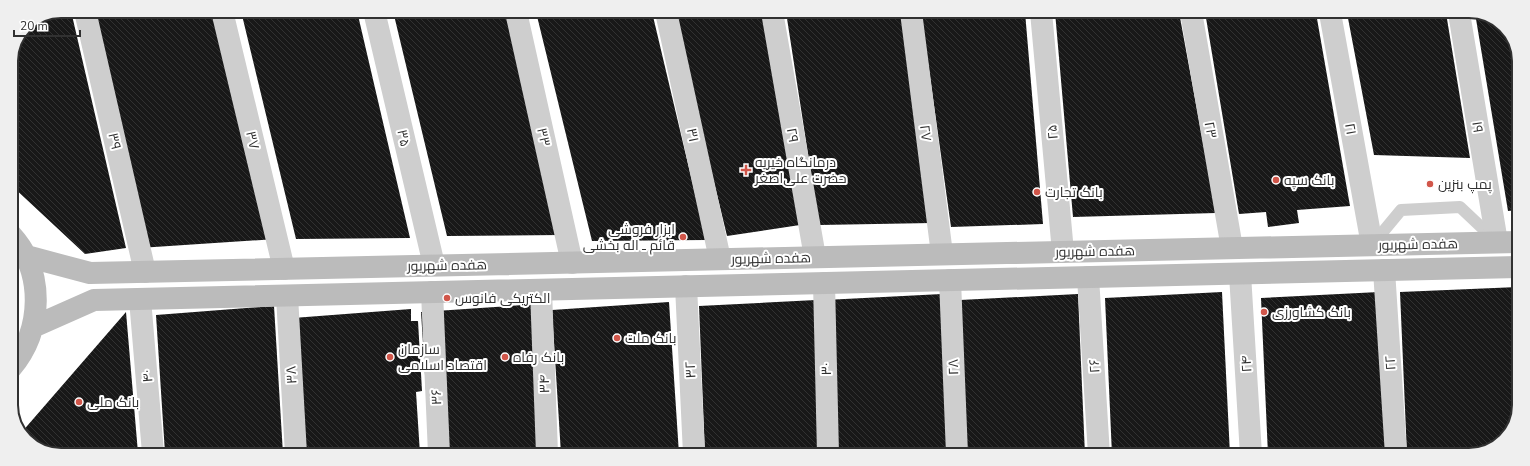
<svg xmlns="http://www.w3.org/2000/svg" width="1530" height="466" font-family="'Nunito Sans',Cairo,sans-serif">
<defs>
<pattern id="building-back-hatch" width="6" height="6" patternUnits="userSpaceOnUse"><rect width="6" height="6" fill="#181818"/><path d="M-1 5l2 2M0 0l6 6M5-1l2 2" fill="none" stroke="#313131"/></pattern>
</defs>
<rect width="100%" height="100%" fill="#fff"/>
<path fill="url(#building-back-hatch)" d="M61 11H71L126 248 85 254 11 185V61L26 25Z
M90 11H217L277 239 139 248Z
M241 11H357L410 238 296 239Z
M393 11 509 12 561 235 447 236Z
M536 12H652L706 240 592 241Z
M673 12H762L800 225 727 236Z
M786 12H901L932 223 819 225Z
M921 12H1025L1043 224 951 227Z
M1055 12H1179L1216 213 1073 217Z
M1205 12 1316 13 1350 206 1297 210 1299 223 1268 227 1266 212 1239 214Z
M1347 13H1446L1470 158 1374 155Z
M1475 13H1482L1509 30 1519 58 1518 210 1508 211Z
M1518 287 1517 418 1500 445 1469 455H1407L1400 292Z
M1222 292 1230 455H1112L1105 298Z
M1379 292 1386 455H1268L1261 298Z
M942 294 949 454H832L825 300Z
M1078 294 1085 455 967 454 960 300Z
M816 300 823 454H705L699 306Z
M669 302 679 454H561L552 310Z
M539 304 549 454H430L421 312Z
M274 306 283 454 165 453 156 315Z
M411 309V321H418L422 391 416 392 420 454H302L293 318Z
M126 312 138 453H48L23 438 21 433Z"/>
<g fill="none" stroke-linecap="round" stroke-linejoin="round">
<path stroke="#cecece" stroke-width="12" d="M1372 245 1401 210 1460 207 1496 241"/>
<path stroke="#cecece" stroke-width="22" d="M85 11 145 272
M222 11 284 269
M374 11 434 265
M516 12 572 263
M666 12 720 259
M772 12 815 257
M911 12 942 254
M1041 12 1063 252
M1191 12 1232 248
M1330 13 1372 245
M1459 13 1497 242
M1384 270 1396 455
M1240 274 1251 455
M1088 277 1099 455
M950 280 957 454
M824 283 828 454
M686 286 694 454
M541 290 547 454
M432 292 439 454
M287 296 296 454
M140 299 153 453"/>
<path stroke="#bbb" stroke-width="22" d="M11 235C45 272 43 330 11 368
M26 256 90 273 1518 242
M33 327 94 300 1518 267"/>
</g>
<g fill="#d1564a" stroke="#fff" stroke-width="1.5">
<path d="M744 164h4v4h4v4h-4v4h-4v-4h-4v-4h4z"/>
<circle cx="1276" cy="180" r="4"/>
<circle cx="1430" cy="184" r="4"/>
<circle cx="1037" cy="192" r="4"/>
<circle cx="683" cy="237" r="4"/>
<circle cx="447" cy="298" r="4"/>
<circle cx="1264" cy="312" r="4"/>
<circle cx="617" cy="338" r="4"/>
<circle cx="390" cy="357" r="4"/>
<circle cx="505" cy="357" r="4"/>
<circle cx="79" cy="402" r="4"/>
</g>
<g text-anchor="middle" stroke-width="4" stroke-linejoin="round" paint-order="stroke">
<g font-size="14" fill="#313131" stroke="#fff">
<text transform="translate(1478 127) rotate(81)" y="5">۱۹</text>
<text transform="translate(1351 129) rotate(80)" y="5">۲۱</text>
<text transform="translate(1211 130) rotate(80)" y="5">۲۳</text>
<text transform="translate(1052 132) rotate(-95)" y="5">۲۵</text>
<text transform="translate(926 133) rotate(83)" y="5">۲۷</text>
<text transform="translate(693 135) rotate(78)" y="5">۳۱</text>
<text transform="translate(793 135) rotate(80)" y="5">۲۹</text>
<text transform="translate(544 137) rotate(77)" y="5">۳۳</text>
<text transform="translate(404 138) rotate(77)" y="5">۳۵</text>
<text transform="translate(253 140) rotate(77)" y="5">۳۷</text>
<text transform="translate(115 141) rotate(77)" y="5">۳۹</text>
<text transform="translate(1418 244) rotate(-1)" y="5">هفده شهریور</text>
<text transform="translate(1095 251) rotate(-1)" y="5">هفده شهریور</text>
<text transform="translate(771 258) rotate(-1)" y="5">هفده شهریور</text>
<text transform="translate(447 265) rotate(-1)" y="5">هفده شهریور</text>
<text transform="translate(1390 363) rotate(-94)" y="5">۲۲</text>
<text transform="translate(1246 364) rotate(-94)" y="5">۲۴</text>
<text transform="translate(1094 366) rotate(-94)" y="5">۲۶</text>
<text transform="translate(953 367) rotate(-92)" y="5">۲۸</text>
<text transform="translate(826 369) rotate(-91)" y="5">۳۰</text>
<text transform="translate(690 370) rotate(-93)" y="5">۳۲</text>
<text transform="translate(291 375) rotate(-94)" y="5">۳۸</text>
<text transform="translate(147 376) rotate(-95)" y="5">۴۰</text>
<text transform="translate(544 384) rotate(-92)" y="5">۳۴</text>
<text transform="translate(436 397) rotate(-92)" y="5">۳۶</text>
</g>
<g font-size="14" fill="#313131" stroke="#fff" text-anchor="start">
<text x="755" y="167">درمانگاه خیریه<tspan x="755" dy="16">حضرت علی‌اصغر</tspan></text>
<text x="1284" y="185">بانک سپه</text>
<text x="1438" y="189">پمپ بنزین</text>
<text x="1045" y="197">بانک تجارت</text>
<text x="675" y="234" text-anchor="end">ابزار فروشی<tspan x="675" dy="16">قائم ـ اله بخشی</tspan></text>
<text x="455" y="303">الکتریکی فانوس</text>
<text x="1272" y="317">بانک کشاورزی</text>
<text x="625" y="343">بانک ملت</text>
<text x="398" y="354">سازمان<tspan x="398" dy="16">اقتصاد اسلامی</tspan></text>
<text x="513" y="362">بانک رفاه</text>
<text x="87" y="407">بانک ملی</text>
</g>
</g>
<path d="M0 0H1530V466H0ZM61 18H1469A43 43 0 0 1 1512 61V405A43 43 0 0 1 1469 448H61A43 43 0 0 1 18 405V61A43 43 0 0 1 61 18Z" fill="#efefef" fill-rule="evenodd"/>
<path fill="none" stroke="#313131" stroke-width="2" d="M61 18H1469A43 43 0 0 1 1512 61V405A43 43 0 0 1 1469 448H61A43 43 0 0 1 18 405V61A43 43 0 0 1 61 18Z"/>
<path d="M14 30v6h66v-6" fill="none" stroke="#313131" stroke-width="2"/>
<text x="20" y="30" font-size="12" fill="#313131" stroke="#ffffff" stroke-width="3" paint-order="stroke">20 m</text>
</svg>
